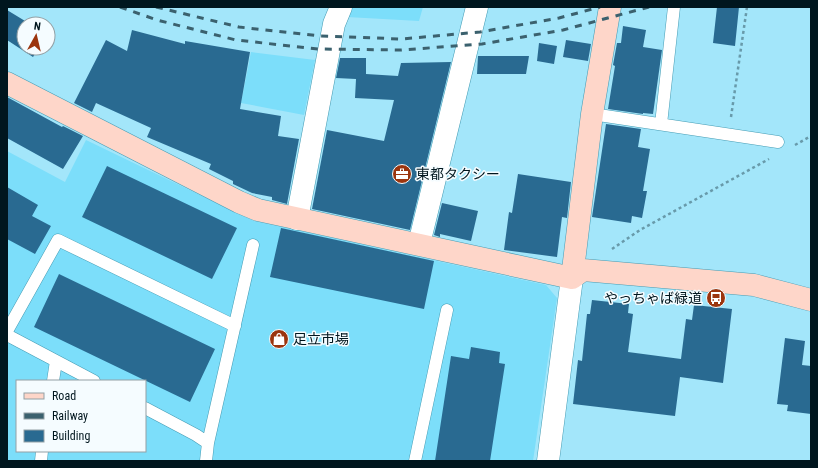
<svg xmlns="http://www.w3.org/2000/svg" width="818" height="468" font-family="'Roboto Condensed','Noto Sans JP',sans-serif">
<rect width="100%" height="100%" fill="#a3e6fa"/>
<path fill="#7cdefa" fill-rule="evenodd" d="M351 7H423L419 21 347 17Z
M251 52 315 60 304 115 241 103Z
M86 140 254 221 546 285 557 298 533 461H7V151L65 182ZM17 381H145V451H17Z"/>
<path fill="#296a91" d="M717 7H739L735 46 713 43Z
M7 10 30 24H24V48H39L33 57 7 40Z
M623 26 646 30 643 47 662 50 653 114 643 113V114L608 109 615 66 613 65 617 43H621Z
M132 30 185 44V41L250 52 240 109 281 116 278 136 299 139 287 204 272 200V197L252 193 233 184V181L209 169 211 164 147 137 151 128 96 103 92 112 74 103 106 40 127 51Z
M566 40 591 44 588 61 563 57Z
M539 43 557 46 554 64 537 61Z
M478 56H529L526 74H477Z
M340 58H366V74L398 76 401 63 451 62 410 230 312 209 327 130 384 141 394 100 355 98 356 79 336 78Z
M7 97 62 127 63 126 83 136 63 169 7 138Z
M606 124 641 129 638 147 650 149 643 191H647L642 218 632 216 631 223 592 217Z
M107 166 237 228 212 279 82 217Z
M518 174 571 182 567 218 562 217 557 257 504 250 509 212 512 213Z
M7 187 38 205 32 216 51 226 35 254 7 239Z
M442 203 478 211 471 241 440 234V237L434 235Z
M281 228 434 261 424 309 270 277Z
M59 274 215 349 190 402 34 327Z
M592 300 629 304 628 313 633 314 628 352 681 359 686 319 692 320 694 305 732 309 723 383 680 377 675 416 573 404 578 360 582 361 587 314H590Z
M785 338 805 341 802 365 811 366V414L787 411 788 405 777 404Z
M471 347 500 352 499 363 505 364 490 461H435L451 356 469 359Z"/>
<g fill="none" stroke-linecap="round" stroke-linejoin="round">
<g stroke="#459cb4" stroke-width="13">
<path id="lane" d="M592 114 778 142
M661 124 674 7
M7 331 58 240 235 326
M7 335 94 381
M53 381 56 361
M145 408 196 435 208 443 206 461
M208 443 253 245
M41 461 42 451
M415 461 447 310"/>
</g>
<g stroke="#459cb4" stroke-width="23">
<path id="street" d="M297 219 334 24 341 7
M419 244 477 7
M548 461 572 278"/>
</g>
<g stroke="#459cb4" stroke-width="23">
<path id="secondary" d="M7 83 239 202 258 210 572 278 583 270 754 285 811 300
M572 278 592 114 610 7"/>
</g>
<path stroke="#689aaa" stroke-width="2.5" stroke-dasharray="3 3" stroke-linecap="butt" d="M731 117 747 7
M795 145 811 136
M612 249 640 230 769 159"/>
<use href="#lane" stroke="#fff" stroke-width="12"/>
<use href="#street" stroke="#fff" stroke-width="22"/>
<use href="#secondary" stroke="#fed6c9" stroke-width="22"/>
<path stroke="#3b616e" stroke-width="3" stroke-dasharray="7 7" stroke-linecap="butt" d="M120 7 157 20 236 40 318 49 401 50 482 44 563 30 649 7
M156 7 239 27 320 36 401 39 480 32 559 18 600 7"/>
</g>
<defs>
<g id="office-disc" transform="scale(1)"><circle r="9.5" fill="#9b350e" stroke="#f5fcff"/><path d="M-6-3h4V-5.5h4V-3h4V5H-6ZM-1-4.5V-3h2v-1.5ZM-6 0V1H6V0Z" fill="#fff"/></g>
<g id="bus-disc" transform="scale(1)"><circle r="9.5" fill="#9b350e" stroke="#f5fcff"/><path d="M-5-6H5V4H4V6H2V4H-2V6H-4V4H-5ZM-3.5-4V0h7V-4ZM-3.5 1.2v1.5H-2V1.2ZM2 1.2v1.5H3.5V1.2Z" fill="#fff"/></g>
<g id="shop-disc" transform="scale(1)"><circle r="9.5" fill="#9b350e" stroke="#f5fcff"/><path d="M-5-2.5h2.3a2.7 3.5 0 0 1 5.4 0H5L5.5 6h-11ZM-1.5-2.5h3a1.5 2.3 0 0 0-3 0Z" fill="#fff"/></g>
</defs>
<g fill-rule="evenodd">
<use href="#office-disc" x="402" y="174"/>
<use href="#bus-disc" x="716" y="298"/>
<use href="#shop-disc" x="279" y="339"/>
</g>
<g text-anchor="middle" stroke-width="3" stroke-linejoin="round" paint-order="stroke">
<g font-size="14" fill="#00161e" stroke="#f5fcff" text-anchor="start">
<text x="416" y="179">東都タクシー</text>
<text x="702" y="303" text-anchor="end">やっちゃば緑道</text>
<text x="293" y="344">足立市場</text>
</g>
</g>
<rect width="818" height="468" fill="none" stroke="#00161e" stroke-width="16"/>
<rect x="16" y="380" width="130" height="72" fill="#f5fcff" stroke="#93a0a5"/>
<rect x="24" y="393" width="20" height="6" fill="#fed6c9" stroke="#93a0a5"/>
<text x="52" y="400" font-size="12" fill="#00161e">Road</text>
<rect x="24" y="413" width="20" height="6" fill="#3b616e" stroke="#93a0a5"/>
<text x="52" y="420" font-size="12" fill="#00161e">Railway</text>
<rect x="24" y="430" width="20" height="12" fill="#296a91" stroke="#93a0a5"/>
<text x="52" y="440" font-size="12" fill="#00161e">Building</text>
<g transform="translate(36 36) rotate(8)"><circle r="19" fill="#f5fcff" stroke="#93a0a5"/>
<path d="M0-3L7 15L0 10L-7 15Z" fill="#9b350e"/>
<text y="-6" font-size="11" font-weight="bold" text-anchor="middle" fill="#00161e">N</text>
</g>
</svg>
